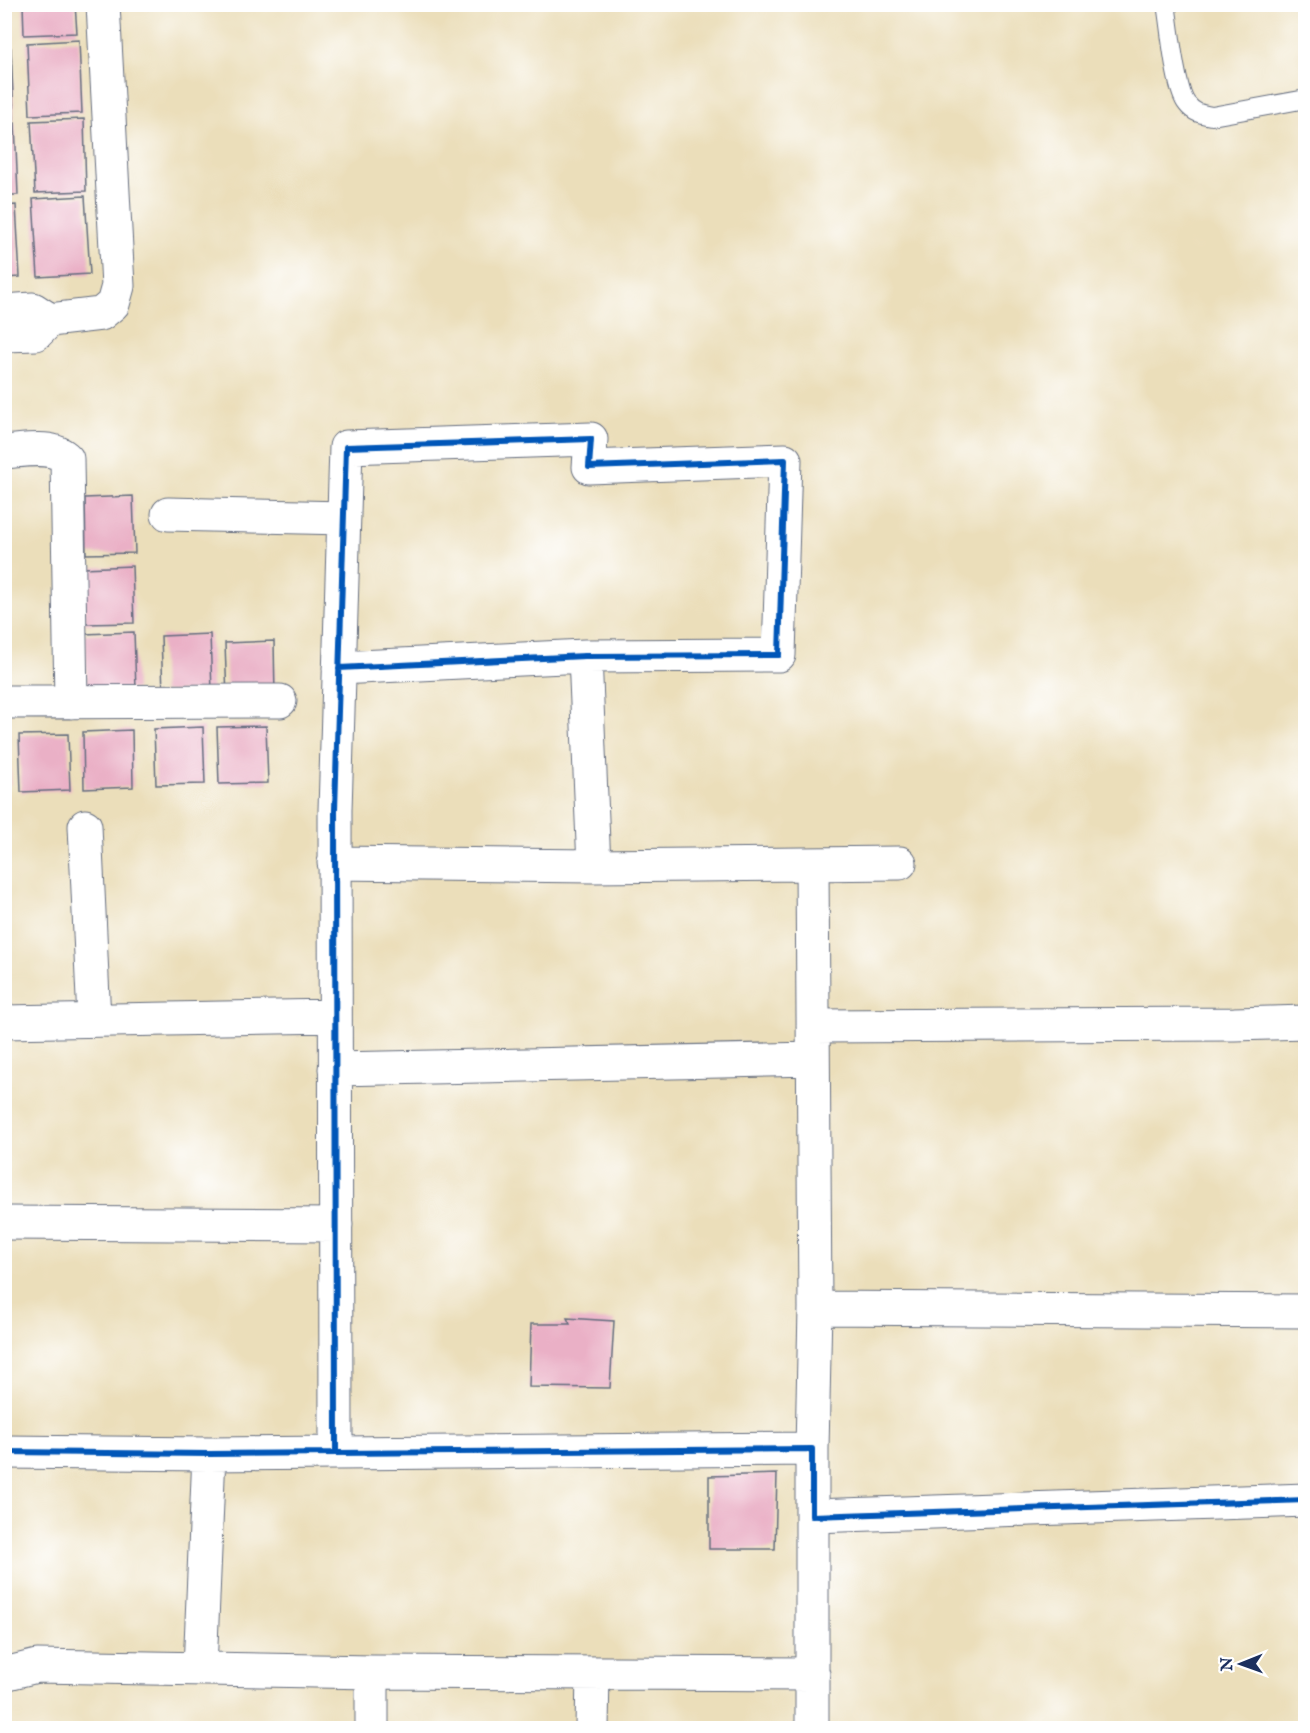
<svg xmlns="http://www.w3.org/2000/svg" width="1310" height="1733" font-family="'IM FELL English',serif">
<rect width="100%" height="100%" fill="#fff"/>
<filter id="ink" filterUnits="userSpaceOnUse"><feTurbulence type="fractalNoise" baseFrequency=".0167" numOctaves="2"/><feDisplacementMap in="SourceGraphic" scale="12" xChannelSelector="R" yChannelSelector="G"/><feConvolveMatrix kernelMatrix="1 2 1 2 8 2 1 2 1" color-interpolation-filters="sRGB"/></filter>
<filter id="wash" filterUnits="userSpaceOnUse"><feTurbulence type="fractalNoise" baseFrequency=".008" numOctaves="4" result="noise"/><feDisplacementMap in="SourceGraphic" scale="24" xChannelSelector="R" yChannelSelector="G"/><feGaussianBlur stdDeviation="1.35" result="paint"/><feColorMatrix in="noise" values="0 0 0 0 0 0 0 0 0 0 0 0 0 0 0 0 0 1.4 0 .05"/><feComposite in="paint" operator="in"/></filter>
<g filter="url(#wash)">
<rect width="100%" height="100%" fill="#ebdeba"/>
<g id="blocks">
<path fill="#eab0c6" d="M23 4H75L77 33 24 35Z
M79 40 82 113 30 115 27 43Z
M4 48H11L14 120H4Z
M84 119 86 191 35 193 31 121Z
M4 123H15L18 195H4Z
M85 196 90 274 38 277 33 199Z
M16 205 20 277 4 278V206Z
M133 496 135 553 86 554 85 498Z
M132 566 134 623 85 624 83 568Z
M134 632 136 689 87 691 85 634Z
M210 634 212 691 163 692 161 636Z
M274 641 275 698 227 699 225 643Z
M9 726 11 784H4V727Z
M266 726 268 783 219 784 217 727Z
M203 727 205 784 156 785 154 729Z
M132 730 133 787 84 789 83 732Z
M68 734 70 790 21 792 19 735Z
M567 1318 614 1321 610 1388 529 1387 531 1324H570Z
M777 1474 775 1549H709V1476Z"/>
</g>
</g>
<g filter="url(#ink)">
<use href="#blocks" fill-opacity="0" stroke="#646c7e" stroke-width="1.5"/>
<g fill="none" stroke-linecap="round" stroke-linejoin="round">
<g stroke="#646c7e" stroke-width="20">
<path id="service" d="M1166 4C1170 26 1175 90 1187 104 1194 113 1201 114 1212 116L1306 99"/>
</g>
<g stroke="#646c7e" stroke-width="35">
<path id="minor" d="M4 311 33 309 50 320
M4 335 36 334 50 320 101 314 113 304 118 286 103 4
M4 452C23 451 53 444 67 459L71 702
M168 514 344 518
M4 702 280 701
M85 826 94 1020
M334 863 594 866 585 656
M812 864 815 1308 812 1449
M594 866 900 863
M4 1022 335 1016
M813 1026 1234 1024 1306 1022
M335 1069 813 1059
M4 1223 336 1225
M815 1308 1306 1311
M336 1451 335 810 346 447 591 439 589 467 785 460 779 655 585 656 339 668
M4 1452 209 1454 812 1449V1516L1306 1500
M812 1516V1728
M200 1669 209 1454
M372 1672V1728
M4 1674 37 1666 372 1672 813 1674
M592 1728 593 1673"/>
</g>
<use href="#service" stroke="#fff" stroke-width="18"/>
<use href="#minor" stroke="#fff" stroke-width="33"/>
<g stroke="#fff" stroke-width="10">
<path id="cycleway" d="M336 1451 335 810 346 447 591 439 589 467 785 460 779 655 585 656 339 668
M4 1452 209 1454 812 1449V1516L1306 1500"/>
</g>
<use href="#cycleway" stroke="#0057b8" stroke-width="6"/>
</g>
</g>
<rect width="1310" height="1733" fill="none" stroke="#fff" stroke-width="24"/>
<g transform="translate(1241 1664) rotate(269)" stroke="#ffffff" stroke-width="4.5" paint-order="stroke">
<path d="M0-4.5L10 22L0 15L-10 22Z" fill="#1b2f5e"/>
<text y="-9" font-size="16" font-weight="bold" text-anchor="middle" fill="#1b2f5e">N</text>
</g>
</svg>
